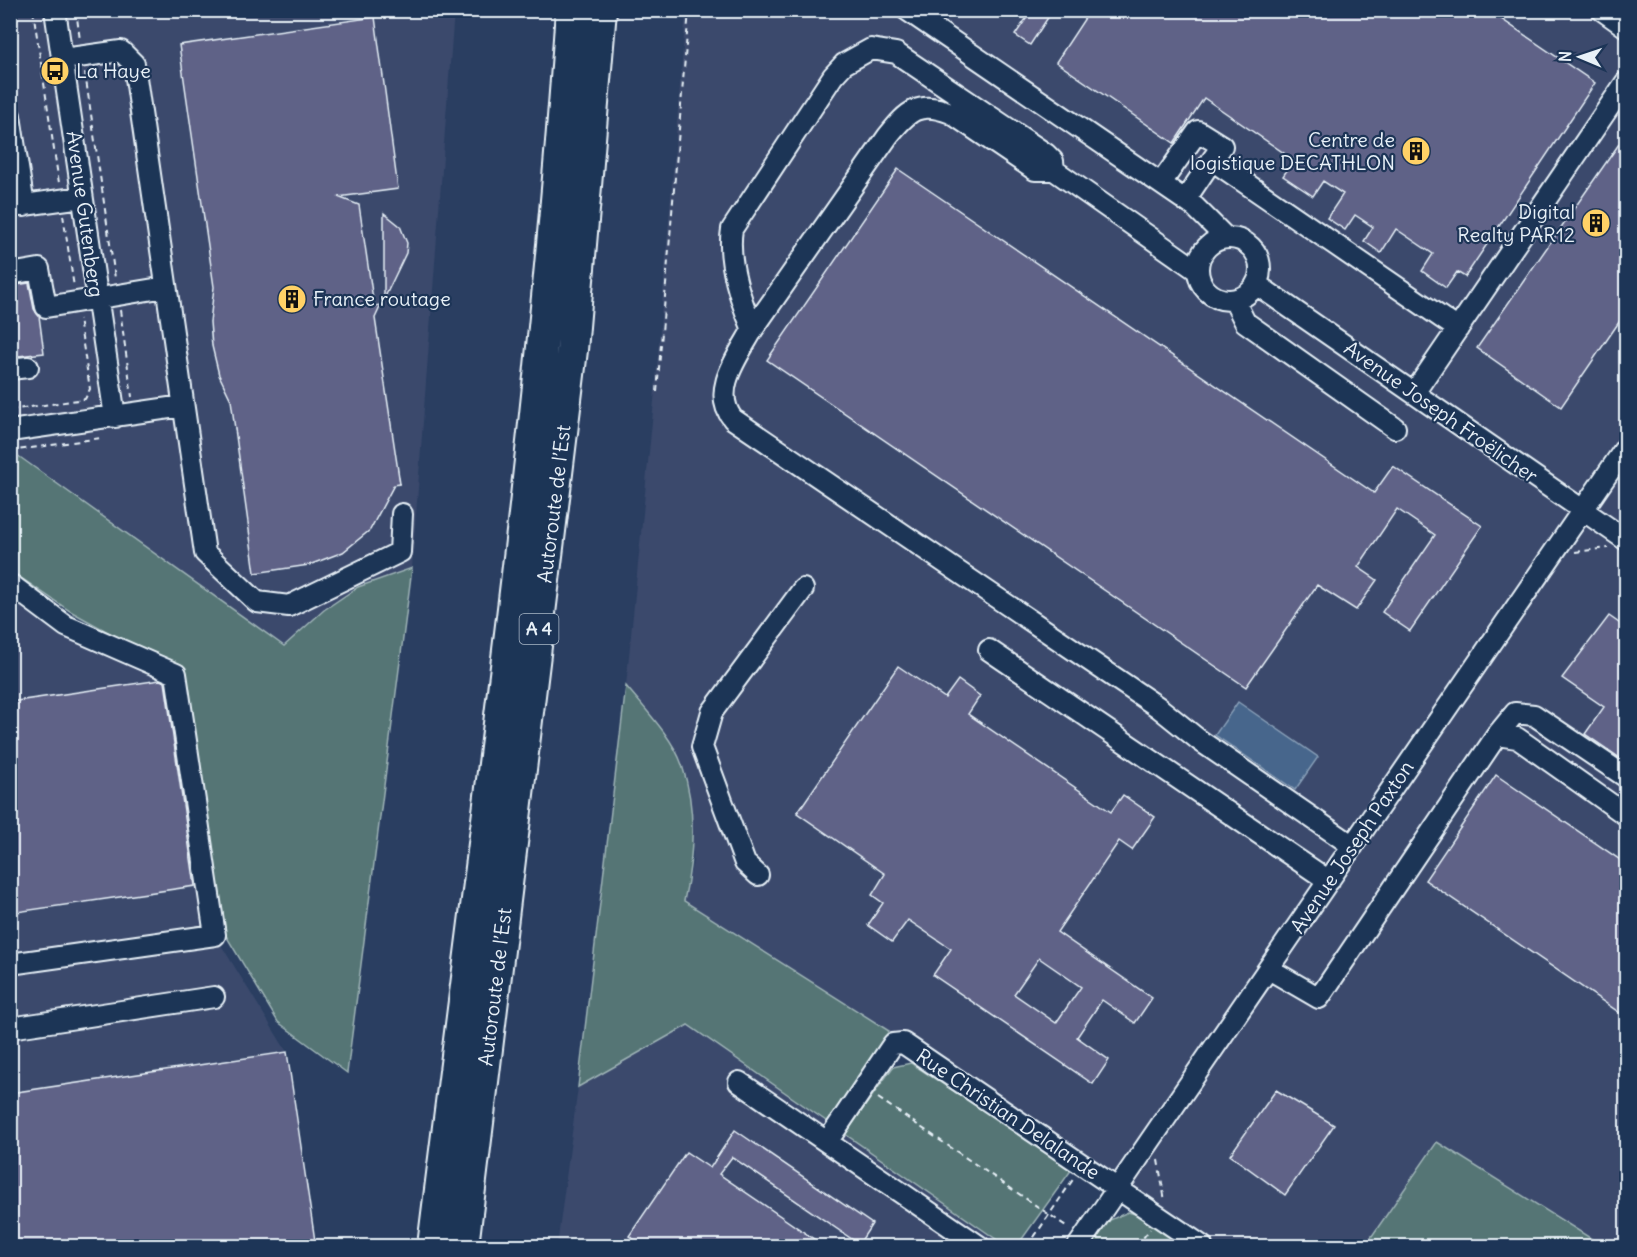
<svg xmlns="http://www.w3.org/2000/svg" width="1637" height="1257" font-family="Delius,sans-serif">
<rect width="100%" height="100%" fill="#2a3e61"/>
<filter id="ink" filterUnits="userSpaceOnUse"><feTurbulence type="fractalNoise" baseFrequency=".0167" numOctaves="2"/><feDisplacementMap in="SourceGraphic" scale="12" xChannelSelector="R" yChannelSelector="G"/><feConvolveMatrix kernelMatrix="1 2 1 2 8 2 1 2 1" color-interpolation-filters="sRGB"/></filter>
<g filter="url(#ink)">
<path fill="#3a496c" d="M11 11H454L412 568 358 587 324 610 284 646 11 450Z
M686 11H1626V1246H1217L1144 1196 684 901 693 861 692 814 682 764 656 723 626 686 655 391Z
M10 586 176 674 215 935 287 1052 315 1246H11Z
M688 1025 1006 1246H557L578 1087Z"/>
<path fill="#547575" stroke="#9eb3b6" stroke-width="1.5" d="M10 450 284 646 324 610 358 587 412 568 347 1073 278 1022 225 934 184 674 70 611 11 571Z
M626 686C644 708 673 738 682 765 697 810 694 856 684 901L889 1031 829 1123 688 1025 578 1087Z
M911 1063 1072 1169 1017 1246H1006L845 1134 893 1067Z
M1437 1142 1603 1246H1365Z
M1128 1212 1149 1218 1190 1246H1091L1110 1220Z"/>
<path fill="#47668c" stroke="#879eb7" stroke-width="1.5" d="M1238 702 1318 757 1295 790 1215 735Z"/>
<path fill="#5e6287" stroke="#e8f1f8" stroke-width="1.5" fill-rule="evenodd" d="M1032 10H1053L1030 45 1015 35Z
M1073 10H1488L1595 83 1465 277 1457 272 1446 288 1422 271 1433 254 1396 229 1381 253 1364 241 1373 227 1355 215 1345 230 1327 218 1343 194 1323 181 1313 196 1283 176 1294 160 1204 98 1174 143 1056 62 1085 18Z
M375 17 398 189 338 197 359 205 374 306 381 305 375 318 400 484 394 485 370 530 343 552 309 565 255 573 231 400 219 375 212 346 210 322 214 287 179 45Z
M1626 134V312L1561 407 1477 348Z
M898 169 1374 493 1393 466 1482 526 1410 631 1382 612 1435 535 1397 509 1358 567 1377 580 1356 610 1317 585 1246 687 767 360Z
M384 213 400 226 407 243 406 253 384 299Z
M29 283 34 309 39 316 44 353 10 357V286Z
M1609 616 1626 628V762L1585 734 1604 707 1562 678Z
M898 666 945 698 958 680 980 696 968 714 1111 812 1123 795 1155 817 1132 850 1119 841 1057 932 1152 998 1135 1023 1102 1000 1077 1037 1109 1060 1093 1084 933 975 951 949 908 920 892 942 868 925 883 903 872 895 885 874 797 813ZM1039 958 1081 987 1056 1023 1014 994Z
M160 680 165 682 195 886 10 913V702Z
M1496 775 1626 864V1017L1425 880Z
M287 1052 315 1241 282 1246H10V1093Z
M1276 1090 1334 1125 1285 1195 1230 1155Z
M735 1130 872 1224 859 1244 732 1157 719 1174 824 1246H644L629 1236 686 1152 710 1168Z"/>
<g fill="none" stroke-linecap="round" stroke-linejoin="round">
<g stroke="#e8f1f8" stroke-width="24">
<path id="minor" d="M55 10 115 417
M907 10 1195 207 1226 238
M1602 10 1626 27
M63 59 121 51 134 64 205 553 257 602 289 606 400 552 402 514
M10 116 24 206
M1054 170 1053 161 1046 154 896 53 871 49 844 64 833 76 732 229C727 260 739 296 751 325L753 329 888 136C908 111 919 100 951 113L1035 170H1054L1198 271
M1161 183 1198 131 1222 146 1212 160
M1185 200 1212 160 1458 329
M10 207 82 197
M1198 269a31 31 0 1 1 62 0a31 31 0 1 1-62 0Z
M10 274 39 269 46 307 166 287
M1256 284 1626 540
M1234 300 1245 322 1395 428
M753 329C739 355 710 391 733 419L1158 707 1199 740 1353 846
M10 369 28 367
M1414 393 1626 82
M10 431 183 406
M10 584 66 626 176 674 215 935 10 964
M989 650 1329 881
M1497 735 1517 738 1626 815
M758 875 745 863 702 747 712 712 803 589
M1269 969 1319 998 1497 735 1515 713 1534 715 1626 777
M10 1028 214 997
M739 1082 979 1246
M827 1142 893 1044 903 1043 1202 1246
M1078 1246 1626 447"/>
</g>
<g stroke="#e8f1f8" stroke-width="34">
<path id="highway" d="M433 1246C484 835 543 424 571 10
M463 1246 572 350 601 10"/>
</g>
<path stroke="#e8f1f8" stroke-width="2" stroke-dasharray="6 4.5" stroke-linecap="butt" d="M33 10 59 183
M76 10 80 40
M85 73 115 278
M63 215 74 287
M120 310 132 397
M657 392 689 10
M10 410 85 399 90 389 79 319
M10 451 101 438
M1622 484 1626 507
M1575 552 1608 548
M878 1098 1069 1228
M1158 1160 1165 1201
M1028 1246 1074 1178
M1137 1246 1150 1229"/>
<use href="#minor" stroke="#1d3557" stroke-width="20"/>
<use href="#highway" stroke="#1d3557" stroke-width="30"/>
</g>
</g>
<defs>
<g id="bus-disc" transform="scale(1.5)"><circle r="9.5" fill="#ffd166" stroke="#1d3557"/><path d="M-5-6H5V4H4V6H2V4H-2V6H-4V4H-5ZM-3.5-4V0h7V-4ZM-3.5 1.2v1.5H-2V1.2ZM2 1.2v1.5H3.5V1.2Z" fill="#111"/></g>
<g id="building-disc" transform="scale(1.5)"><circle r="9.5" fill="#ffd166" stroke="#1d3557"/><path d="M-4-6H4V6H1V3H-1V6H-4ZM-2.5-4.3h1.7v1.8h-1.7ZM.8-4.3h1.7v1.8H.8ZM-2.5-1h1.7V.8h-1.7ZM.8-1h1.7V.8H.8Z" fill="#111"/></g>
</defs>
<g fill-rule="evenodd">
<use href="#bus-disc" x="55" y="71"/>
<use href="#building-disc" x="1416" y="151"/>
<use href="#building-disc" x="1596" y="223"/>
<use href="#building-disc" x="292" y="299"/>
</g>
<g text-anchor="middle" stroke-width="4.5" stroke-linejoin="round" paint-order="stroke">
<rect fill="#1d3557" stroke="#abb9c8" stroke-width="1.5" x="519.5" y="614" width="39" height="30" rx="4.5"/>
<g font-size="18" font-weight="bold" fill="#e8f1f8">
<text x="539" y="635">A 4</text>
</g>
<g font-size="20" fill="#e8f1f8" stroke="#1d3557" text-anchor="start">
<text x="76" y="78">La Haye</text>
<text x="1395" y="147" text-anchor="end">Centre de<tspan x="1395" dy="23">logistique DECATHLON</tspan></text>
<text x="1575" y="219" text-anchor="end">Digital<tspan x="1575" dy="23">Realty PAR12</tspan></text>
<text x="313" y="306">France routage</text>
</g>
<g font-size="20" fill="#e8f1f8" stroke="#1d3557">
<text transform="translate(85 214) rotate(82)" y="7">Avenue Gutenberg</text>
<text transform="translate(1441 412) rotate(35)" y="7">Avenue Joseph Froëlicher</text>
<text transform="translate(554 504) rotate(-83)" y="7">Autoroute de l’Est</text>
<text transform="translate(1352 847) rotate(-56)" y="7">Avenue Joseph Paxton</text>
<text transform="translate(495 987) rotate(-83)" y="7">Autoroute de l’Est</text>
<text transform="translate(1008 1114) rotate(34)" y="7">Rue Christian Delalande</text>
</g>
</g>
<rect width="1637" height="1257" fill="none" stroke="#1d3557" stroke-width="36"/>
<rect x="18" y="18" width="1601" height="1221" fill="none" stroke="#e8f1f8" stroke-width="2" filter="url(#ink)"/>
<g transform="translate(1580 57) rotate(272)" stroke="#1d3557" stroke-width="4.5" paint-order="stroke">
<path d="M0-4.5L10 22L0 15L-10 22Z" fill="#e8f1f8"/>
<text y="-9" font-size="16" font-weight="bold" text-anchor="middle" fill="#e8f1f8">N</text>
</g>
</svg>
